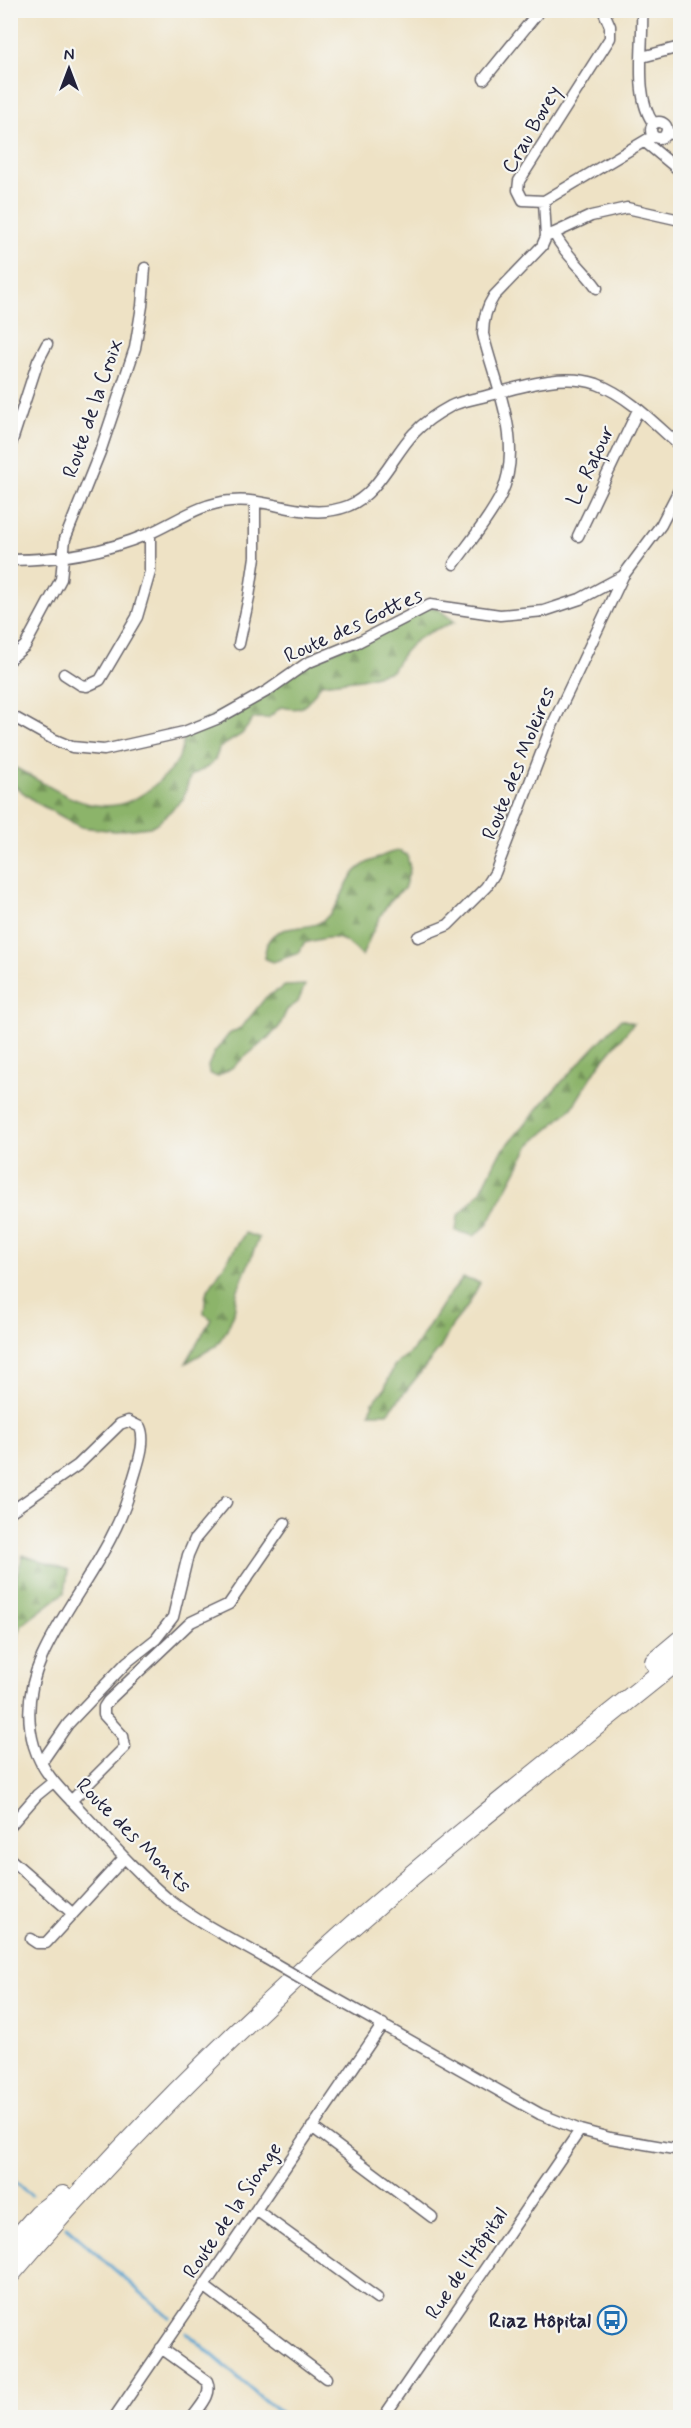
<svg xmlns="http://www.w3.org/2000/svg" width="691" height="2428" font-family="Mynerve,sans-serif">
<defs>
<pattern id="forest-firs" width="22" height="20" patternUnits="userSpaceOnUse" patternTransform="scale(1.5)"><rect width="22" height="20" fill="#8cb46a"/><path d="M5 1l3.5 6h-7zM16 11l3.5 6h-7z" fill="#729258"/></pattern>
</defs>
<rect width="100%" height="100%" fill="#f6f6f2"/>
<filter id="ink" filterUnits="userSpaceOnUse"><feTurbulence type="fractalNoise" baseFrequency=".0167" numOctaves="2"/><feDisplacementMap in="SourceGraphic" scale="12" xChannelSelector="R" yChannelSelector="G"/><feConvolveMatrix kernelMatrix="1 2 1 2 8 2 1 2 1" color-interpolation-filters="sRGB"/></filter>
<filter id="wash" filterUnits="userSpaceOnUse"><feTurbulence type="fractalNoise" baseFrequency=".008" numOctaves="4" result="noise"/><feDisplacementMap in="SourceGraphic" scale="24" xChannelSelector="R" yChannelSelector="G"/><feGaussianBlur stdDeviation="1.35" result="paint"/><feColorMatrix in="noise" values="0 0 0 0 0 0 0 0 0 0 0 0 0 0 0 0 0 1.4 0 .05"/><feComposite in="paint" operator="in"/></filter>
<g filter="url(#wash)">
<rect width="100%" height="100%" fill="#eee2c5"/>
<path fill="url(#forest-firs)" stroke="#576b52" stroke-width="1.5" d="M429 606 438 609 455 622C423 633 409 640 392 671L361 679 321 684C307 703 307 713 281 707L268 718H254L242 734 219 748C214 770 206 765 190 777L183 799 159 822 150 827 115 831 81 827 37 803 11 783 10 765C62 791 104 832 157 783 178 764 181 761 184 732L305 665Z
M399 851 407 855 410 869 404 889C384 899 371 936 362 956 341 932 333 936 304 943L299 953 273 962 264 958C265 953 266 944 269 940 281 922 310 932 325 919 348 899 340 874 373 860 383 856 388 852 399 851Z
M305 985 298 1002 287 1010 279 1027 269 1037 233 1067 217 1077 209 1073 208 1066 214 1053 229 1034 242 1027 266 997 285 986Z
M621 1019 634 1023 599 1065 572 1108 530 1145 487 1225 474 1236 456 1231 458 1216 481 1191 498 1156 553 1091Z
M245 1233 259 1238 237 1292 234 1313 227 1330 216 1346 186 1363 211 1319 204 1313 206 1293Z
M463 1278 480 1283 467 1307 453 1324 441 1347 388 1413H370L373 1402 384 1390 394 1366 414 1349 443 1303Z
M23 1555 68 1571 65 1592 22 1625 15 1643 11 1642V1594Z"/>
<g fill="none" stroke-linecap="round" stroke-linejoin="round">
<path stroke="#56a1ce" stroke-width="3" d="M10 2178 31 2195
M66 2227 170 2318
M186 2332 264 2400 287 2418"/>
</g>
</g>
<g filter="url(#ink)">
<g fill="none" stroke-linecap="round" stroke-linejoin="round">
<g stroke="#69656b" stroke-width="13">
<path id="street" d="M603 10 610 26V38L519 181 518 190 523 200 544 201 653 136
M642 10C644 44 633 97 654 124
M642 57 680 47
M484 79 540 10
M651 130a8 8 0 1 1 16 0a8 8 0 1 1-16 0Z
M666 133 680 135
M645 142 680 171
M554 233C564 254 584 269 597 288
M546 237 591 216 627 208 680 220
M10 447 38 361 47 344
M578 536 638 410
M10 560C59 560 103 553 148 534 176 522 200 503 231 501 272 497 306 522 348 506 378 494 393 455 414 433 424 422 438 413 451 406 461 401 474 399 486 396 520 387 562 372 597 384 629 396 656 425 680 446
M454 564C469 543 490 518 501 495 525 443 495 385 483 334 483 319 486 308 494 296L542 246 546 237 544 201
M239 644 249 597 255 557V502
M10 659 25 646 61 579 65 539 100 452 135 348 142 306 145 268
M64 674 81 685 87 686 100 680 137 617 150 572V533
M10 715 53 739 72 747 104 750 184 732 219 718 267 691 307 663 358 642 430 605 500 615 544 611 580 599 623 576 661 525 680 488
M418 937 448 925 486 887 495 873 550 730 623 576
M10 1512 78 1465 120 1424 128 1421 140 1427C147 1443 136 1468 132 1484 115 1550 69 1597 42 1657 29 1686 25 1715 34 1746 42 1773 62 1791 81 1811 109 1841 136 1872 168 1899 197 1922 232 1939 265 1958
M41 1763 68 1724 127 1662 156 1639 173 1617 188 1555 195 1539 226 1502
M71 1801 125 1747 123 1736 104 1715V1707L108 1701 191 1622 229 1604 285 1523
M10 1826 37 1795 53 1782
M10 1859 72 1913
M31 1939 37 1943H46L124 1858
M322 1991 540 2114 580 2130 610 2138 680 2150
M312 2127 432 2217
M256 2210 377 2298
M204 2286 326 2378
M161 2348 207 2381C213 2395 200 2406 192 2418
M114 2418 383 2024
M383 2418 580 2130"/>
</g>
<g stroke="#69656b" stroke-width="22">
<path id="highway" d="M655 1662 680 1641
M10 2247 39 2214 63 2196
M10 2274C116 2149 232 2033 354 1925 460 1832 571 1746 680 1658"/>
</g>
<use href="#street" stroke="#fff" stroke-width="10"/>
<use href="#highway" stroke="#fff" stroke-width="20"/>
<g stroke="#69656b" stroke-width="13" stroke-linecap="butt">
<path id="street-bridge" d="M265 1958 322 1991"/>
</g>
<use href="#street-bridge" stroke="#fff" stroke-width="10"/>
</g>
</g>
<defs>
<g id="bus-ring" transform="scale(1.5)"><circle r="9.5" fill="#f6f6f2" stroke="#1f6fb2" stroke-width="1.5"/><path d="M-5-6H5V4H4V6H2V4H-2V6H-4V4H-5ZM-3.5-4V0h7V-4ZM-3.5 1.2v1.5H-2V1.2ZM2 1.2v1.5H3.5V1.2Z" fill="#1f6fb2"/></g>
</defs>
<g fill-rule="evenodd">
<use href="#bus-ring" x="612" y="2320"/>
</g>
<g text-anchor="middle" stroke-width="4.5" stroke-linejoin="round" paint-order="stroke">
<g font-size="21" fill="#22223b" stroke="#f6f6f2">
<text transform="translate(531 129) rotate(-60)" y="7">Crau Bovey</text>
<text transform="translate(92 408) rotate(-71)" y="7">Route de la Croix</text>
<text transform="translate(590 465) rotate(-65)" y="7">Le Rafour</text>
<text transform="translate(353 625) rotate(-25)" y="7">Route des Gottes</text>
<text transform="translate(518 763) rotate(-68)" y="7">Route des Moleires</text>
<text transform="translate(134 1835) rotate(45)" y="7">Route des Monts</text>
<text transform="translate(232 2210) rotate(-56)" y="7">Route de la Sionge</text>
<text transform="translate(466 2263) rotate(-56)" y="7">Rue de l'Hôpital</text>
</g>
<g font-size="21" font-weight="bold" fill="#22223b" stroke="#f6f6f2" text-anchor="end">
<text x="591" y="2327">Riaz Hôpital</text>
</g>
</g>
<rect width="691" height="2428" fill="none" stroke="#f6f6f2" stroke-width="36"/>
<g transform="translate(69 69)" stroke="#f6f6f2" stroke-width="4.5" paint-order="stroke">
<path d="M0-4.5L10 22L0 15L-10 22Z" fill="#22223b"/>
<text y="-9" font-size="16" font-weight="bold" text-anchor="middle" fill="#22223b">N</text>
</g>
</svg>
